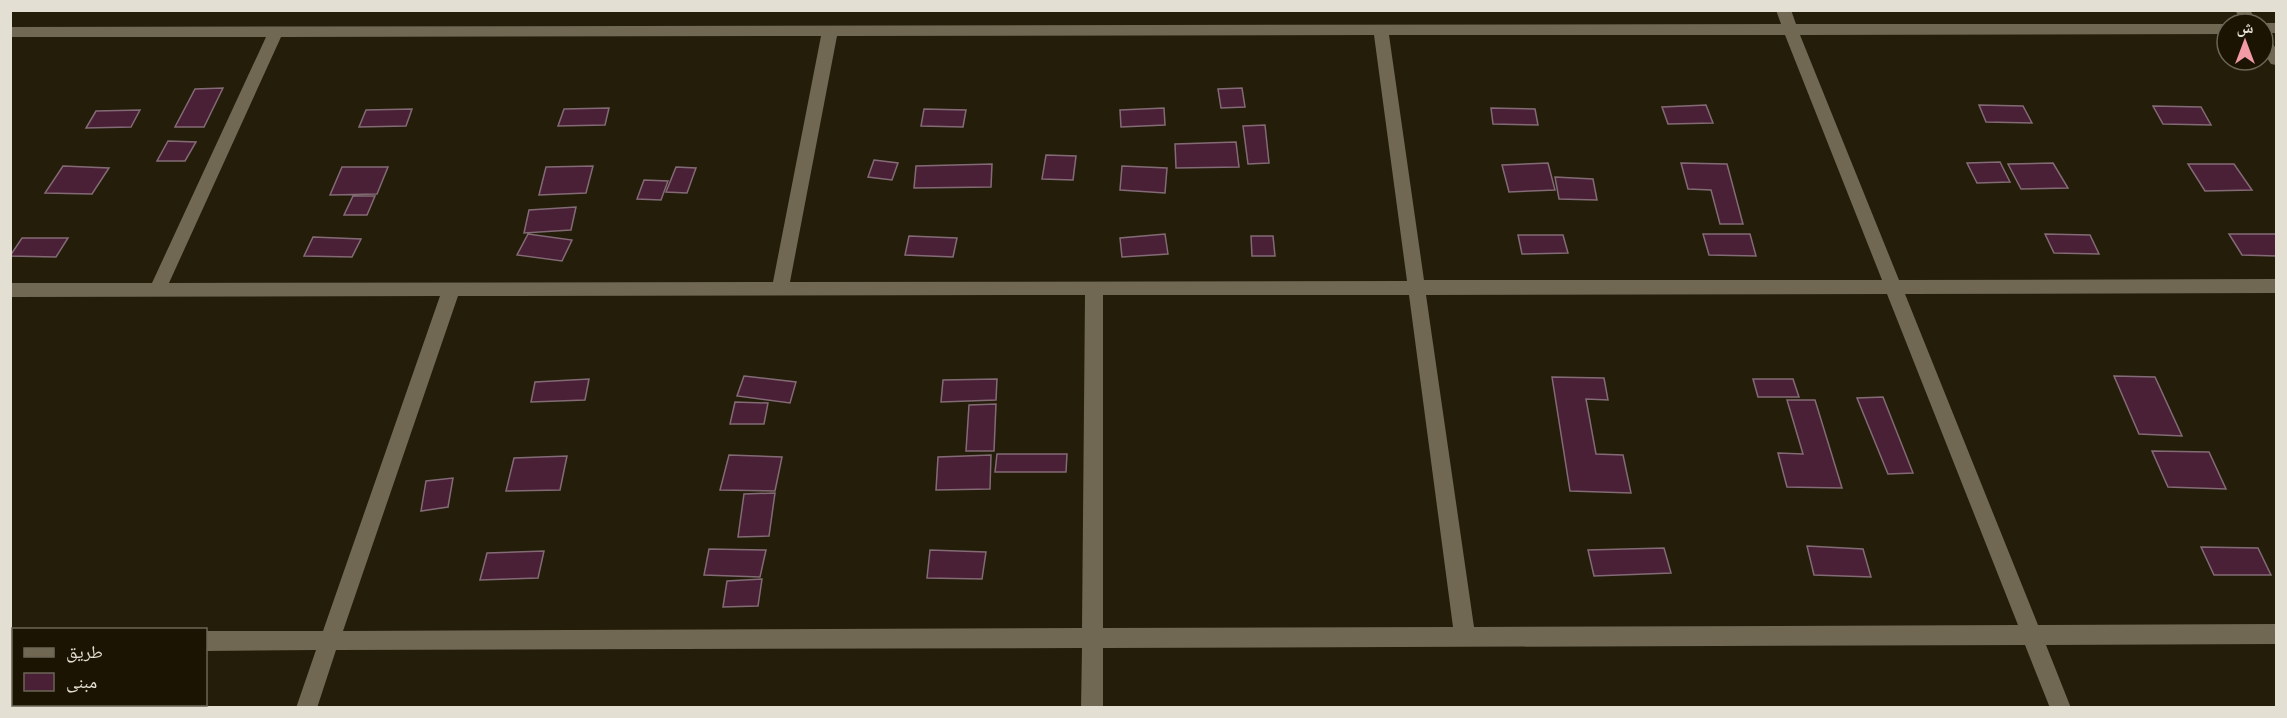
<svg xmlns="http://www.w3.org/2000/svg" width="2287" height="718" font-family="'IBM Plex Sans','Noto Naskh Arabic',sans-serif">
<rect width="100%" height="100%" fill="#241d0a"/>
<path fill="#4a2036" stroke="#836b76" stroke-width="1.5" d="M223 88 204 127H175L195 89Z
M1242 88 1245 107 1221 108 1218 89Z
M1706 105 1713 123 1668 124 1662 107Z
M1979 105 2023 106 2032 123 1986 122Z
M2153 106 2201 107 2211 125 2163 124Z
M609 108 605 125 558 126 564 109Z
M1164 108 1165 125 1121 127 1120 110Z
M1491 108 1535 109 1538 125 1493 124Z
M412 109 406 126 359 127 366 110Z
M924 109 966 110 963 127 921 126Z
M140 110 131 127 86 128 96 111Z
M1265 125 1269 163 1248 164 1243 126Z
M168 141 196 142 185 161H157Z
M1236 142 1239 167 1176 168 1175 144Z
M1046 155 1076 156 1073 180 1042 179Z
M874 160 898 163 892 180 868 177Z
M2000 162 2010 182 1977 183 1967 163Z
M1548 163 1555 190 1509 192 1502 165Z
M1681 163 1727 164 1743 224H1720L1711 190 1688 189Z
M2053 163 2068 188 2021 189 2008 164Z
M992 164 991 187 914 188 916 166Z
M2188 164H2234L2252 190 2205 191Z
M63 166 109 168 92 194 45 193Z
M593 166 586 193 539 195 546 167Z
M1122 166 1167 168 1165 193 1120 190Z
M342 167H388L377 194 330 195Z
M676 167 696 168 687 193 666 192Z
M1555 177 1593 179 1597 200 1559 199Z
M644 180 668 181 661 200 637 199Z
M353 196H375L367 215H344Z
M576 207 571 230 524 233 529 210Z
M528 234 572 240 562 261 517 255Z
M1165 234 1168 254 1122 257 1120 238Z
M1703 234H1750L1756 256 1709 255Z
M2045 234 2090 235 2099 254 2054 253Z
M2229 234H2276V256L2242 255Z
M1518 235H1563L1568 253 1522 254Z
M909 236 957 238 953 257 905 255Z
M1251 236H1273L1275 256H1252Z
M313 237 361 239 352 257 304 256Z
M22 238H68L56 257 10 256Z
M744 376 796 382 790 403 737 396Z
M2114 376 2155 377 2182 436 2139 434Z
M1552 377 1604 378 1608 400 1586 399 1596 454 1623 455 1631 493 1570 491Z
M589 379 585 400 531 402 535 382Z
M997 379 996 400 941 402 943 380Z
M1753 379H1793L1799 397H1758Z
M1883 397 1913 473 1888 474 1857 398Z
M1787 400H1815L1842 488 1787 487 1778 453 1803 454Z
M735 402 768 403 764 424H730Z
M996 404 994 451H966L969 405Z
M2152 451 2209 452 2226 489 2168 487Z
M997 454H1067L1066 472H995Z
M729 455 782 457 775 491 720 490Z
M991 455 990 489 936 490 938 457Z
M567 456 560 490 506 491 514 458Z
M453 478 448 507 421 511 426 481Z
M775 493 769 536 738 537 744 494Z
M1807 546 1863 549 1871 577 1814 575Z
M2201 547 2258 548 2271 575H2214Z
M1664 548 1671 573 1594 576 1588 550Z
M709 549 766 550 760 577 704 575Z
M930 550 986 552 982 579 927 578Z
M544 551 538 578 480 580 487 553Z
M762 579 758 606 723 607 727 581Z"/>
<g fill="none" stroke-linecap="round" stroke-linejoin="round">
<path fill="#706853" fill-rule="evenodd" d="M1776 10H1791L1796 24H2228L2227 34 1800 35 1899 280 2276 279V293L1905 294 2038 625 2276 624V644L2046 645 2071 708H2050L2025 645 1103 648V708H1081L1082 648 336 650 317 708H296L316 650 206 651V631H323L440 296 10 297V283H152L266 37H10V27L1781 24ZM1374 35 1407 281 790 282 837 36ZM1389 35H1785L1882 280H1424ZM821 36 773 282 169 283 281 37ZM1887 294 2018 625 1474 627 1426 295ZM1085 295 1082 628 343 631 458 296ZM1103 295H1409L1453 627 1103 628Z
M2235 10H2250L2258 24H2243Z
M2263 23H2276V33H2263V24H2259Z
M2263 35 2268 36 2276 49V65L2271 64 2263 52Z
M10 631H14V651H10Z"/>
</g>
<rect width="2287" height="718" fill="none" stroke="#e3dfd3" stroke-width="24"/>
<rect x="12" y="628" width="195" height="78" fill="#1b1403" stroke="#6b6556" stroke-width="1.5"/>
<rect x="24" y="648" width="30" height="9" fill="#706853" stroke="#6b6556" stroke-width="1.5"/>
<text x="66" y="658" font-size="18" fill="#e3dfd3">طريق</text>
<rect x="24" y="673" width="30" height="18" fill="#4a2036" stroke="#6b6556" stroke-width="1.5"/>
<text x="66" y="688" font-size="18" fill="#e3dfd3">مبنى</text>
<g transform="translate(2245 42)"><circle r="28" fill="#1b1403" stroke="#6b6556" stroke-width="1.5"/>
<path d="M0-4.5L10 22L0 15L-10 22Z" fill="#f39aa7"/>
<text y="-9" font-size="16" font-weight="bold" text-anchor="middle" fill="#e3dfd3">ش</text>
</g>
</svg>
